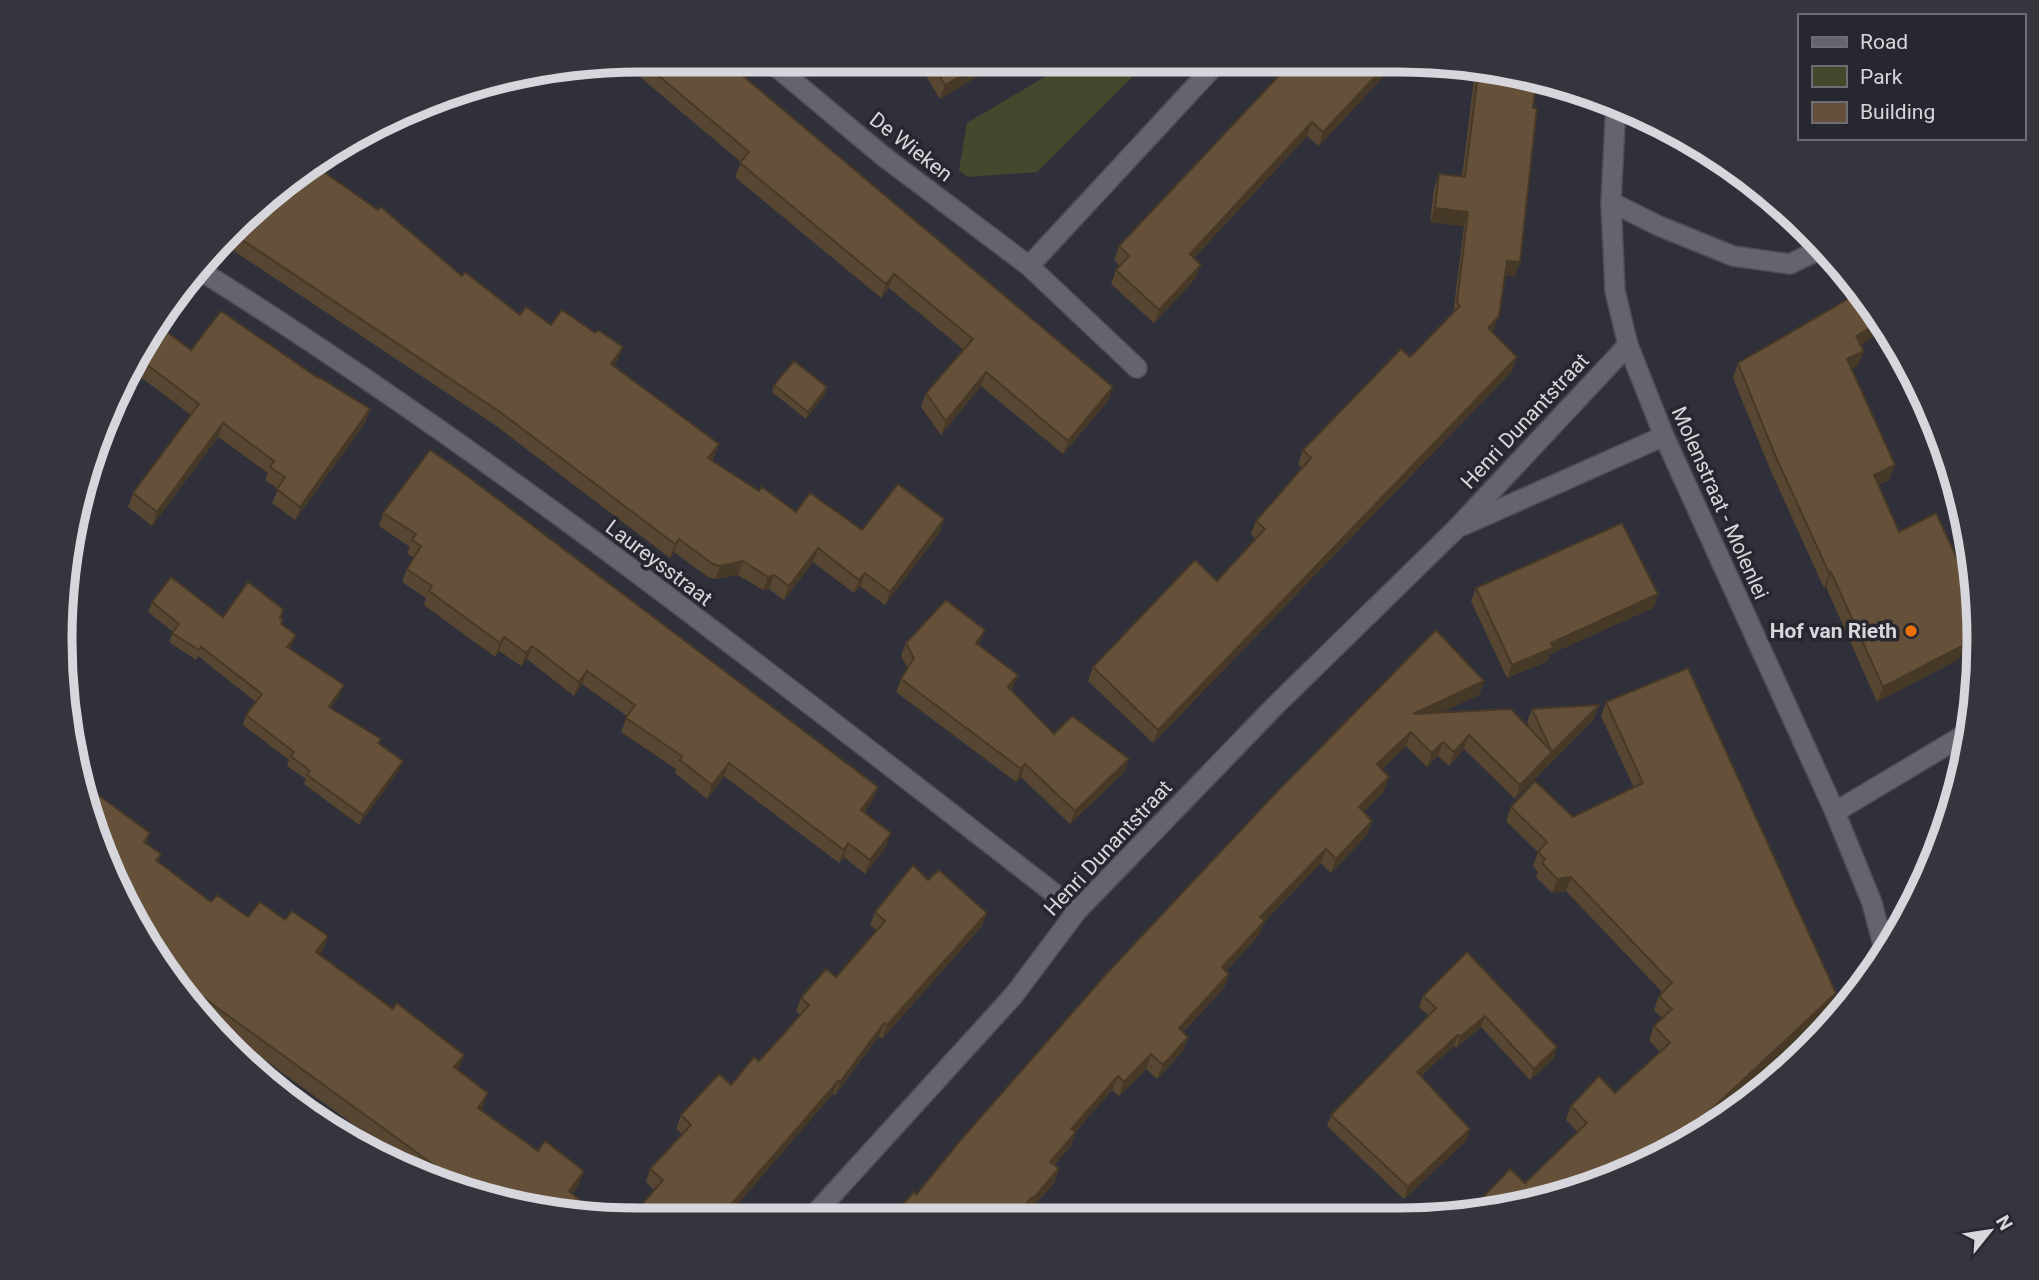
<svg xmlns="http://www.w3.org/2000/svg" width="2039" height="1280" font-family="Roboto,sans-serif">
<rect width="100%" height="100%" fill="#30303a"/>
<path fill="#44492e" d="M1070 62H1147L1037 172 967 177 959 170 967 123Z"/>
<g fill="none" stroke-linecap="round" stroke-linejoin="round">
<g stroke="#4e4d55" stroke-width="22">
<path id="minor" d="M768 60 883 156 1029 266 1217 63
M1616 102 1611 202 1615 291 1628 345 1664 436 1835 812 1872 903 1885 952
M1611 202 1659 226 1733 256 1790 264 1825 247
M1029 266 1137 368
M201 271C507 463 791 690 1077 911
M1464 525 1664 436
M1835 812 1969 732
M812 1217 1014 995 1077 911 1275 706 1456 529 1628 345"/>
</g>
<use href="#minor" stroke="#64646e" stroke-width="19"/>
</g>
<path fill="#574631" d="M640 60 1108 401 1063 454 981 386 941 435 921 407 926 393 964 350 889 288 881 298 735 177 741 162 622 62Z
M917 61 1002 62 940 99Z
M1395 64 1319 146 1307 136 1194 258 1196 278 1154 323 1111 284 1116 270 1120 266 1114 260 1119 246Z
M1440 64H1474L1533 108 1520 262 1515 276 1505 275 1494 329 1492 332 1517 357 1512 371 1153 743 1088 681 1093 667 1217 581 1256 539 1251 534 1256 521 1302 468 1298 464 1303 450 1410 357 1453 314 1464 226 1430 222 1434 188 1439 174 1462 176 1474 79 1439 74Z
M327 169 325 173 462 276 520 315 551 325 618 360 614 366 719 444 714 457 712 461 759 491 796 512 862 530 944 519 939 533 885 605 860 586 854 593 813 562 784 600 769 589 763 590 738 575 715 579 708 577 674 552 670 558 495 425 225 245 287 179Z
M155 323 191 350 318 378 370 409 365 423 295 520 272 503 278 489 265 480 268 473 218 437 152 526 128 507 133 493 191 415 131 370Z
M1860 345 1858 366 1851 369 1895 465 1889 480 1879 485 1899 532 1965 576 1975 571 1977 645 1960 655 1959 659 1877 702 1826 587 1824 588 1770 469 1733 378 1738 363Z
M774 385 827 387 825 394 806 419 772 392Z
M383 513 873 800 864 813 886 847 865 874 844 857 839 863 724 776 707 799 675 773 676 769 621 732 627 716 582 684 574 696 527 659 521 666 499 651 495 657 424 605 426 598 402 582 407 569 414 558 407 553 410 547 379 526Z
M1476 588 1658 594 1653 608 1550 654 1548 661 1507 678 1471 601Z
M152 602 223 617 280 618 283 619 281 624 296 635 292 645 289 649 340 694 331 708 381 739 379 744 399 770 359 825 304 784 306 779 287 766 289 760 243 725 246 715 256 702 198 656 196 660 169 642 173 632 148 612Z
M906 643H980L979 645 1018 675 1011 690 1054 734 1129 759 1124 772 1070 824 1021 777 1016 782 896 692 901 679 908 668 901 656Z
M1484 681 1479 695 1441 712 1531 730 1527 722 1532 709 1594 719 1515 799 1464 749 1449 766 1438 756 1427 767 1406 746 1382 769 1384 791 1364 812 1372 821 1367 835 1331 873 1321 863 1265 921 1259 935 1226 971 1229 974 1224 988 1183 1032 1188 1037 1183 1051 1157 1079 1146 1069 1119 1096 1112 1090 1089 1116 1076 1132 1071 1146 1054 1165 1059 1168 1054 1183 1028 1213 1027 1211 1021 1217H892L916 1195 1274 795Z
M1606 702 1836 993 1831 1007 1684 1145 1550 1201 1525 1183 1578 1132 1566 1120 1571 1106 1615 1093 1660 1052 1649 1040 1654 1026 1662 1018 1654 1010 1659 996 1662 992 1566 891 1552 893 1536 877 1538 872 1533 866 1538 852 1506 821 1511 807 1573 817 1634 788 1601 716Z
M1955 802 1941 839 1933 826 1938 813Z
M90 826 150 833 146 843 161 854 158 862 211 902 248 917 285 920 328 936 323 950 319 955 393 1009 464 1055 458 1070 488 1093 481 1110 579 1184 572 1194 565 1216 430 1180 215 1024 158 963Z
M928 880 982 926 882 1039 879 1036 835 1095 833 1094 654 1190 646 1182 650 1169 682 1134 676 1129 681 1115 731 1085 759 1061 800 1015 796 1011 801 998 836 977 877 931 870 925 875 912Z
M1467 952 1557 1047 1553 1059 1530 1080 1481 1027 1456 1048 1454 1046 1420 1077 1470 1129 1466 1141 1404 1199 1327 1126 1331 1115 1429 1016 1419 1007 1423 996Z"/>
<path fill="#473928" d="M984 62H1002L940 99 945 85Z
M1387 64H1395L1319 146 1323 132Z
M1442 64H1473L1479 66 1474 79 1439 74Z
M1312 122 1307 136 1185 268 1190 254Z
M1435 208 1468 212 1464 226 1430 222Z
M1507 261 1520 262 1515 276 1502 274Z
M1201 265 1196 278 1154 323 1159 310Z
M894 274 889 288 881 298 886 284Z
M1499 316 1494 329 1483 341 1488 328Z
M1881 321 1887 329 1851 351 1856 336Z
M623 347 618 360 606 378 611 364Z
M1864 351 1858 366 1841 374 1847 359Z
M1517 357 1512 371 1153 743 1158 730Z
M986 372 981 386 941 435 946 421Z
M827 387 825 394 806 419 808 412Z
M1113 387 1108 401 1063 454 1068 441Z
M370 409 365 423 295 520 300 507Z
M223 423 218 437 152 526 157 512Z
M719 444 714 457 703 472 708 458Z
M1895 465 1889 480 1869 490 1874 475Z
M944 519 939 533 885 605 890 592Z
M679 539 674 552 670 558 675 544Z
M818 548 813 562 784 600 789 586Z
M743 561 738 575 715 579 720 566Z
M1831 572 1826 587 1824 588 1829 573Z
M865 573 860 586 854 593 859 580Z
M774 575 769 589 763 590 768 577Z
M1658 594 1653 608 1550 654 1548 661 1507 678 1512 665 1551 643Z
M985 630 980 643 971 656 976 643Z
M1977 634V645L1960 655 1959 659 1877 702 1883 687Z
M296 635 292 645 283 657 287 647Z
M504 637 499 651 495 657 500 643Z
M532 646 527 659 521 666 526 653Z
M587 671 582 684 574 696 579 682Z
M1018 675 1013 688 1004 700 1008 687Z
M1484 681 1479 695 1408 728 1413 714Z
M344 685 340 694 326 716 329 707Z
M1599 705 1594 719 1548 766 1552 752Z
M1411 732 1406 746 1372 778 1377 764Z
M1469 735 1464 749 1449 766 1454 752Z
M1443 742 1438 756 1427 767 1432 753Z
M1552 752 1547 766 1515 799 1520 785Z
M1129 759 1124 772 1070 824 1075 811Z
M403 761 399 770 359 825 363 815Z
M729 763 724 776 707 799 712 785Z
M1025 764 1021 777 1016 782 1021 769Z
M1389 777 1384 791 1354 822 1359 807Z
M878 787 873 800 856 824 861 810Z
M1372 821 1367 835 1331 873 1336 859Z
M891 833 886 847 865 874 870 860Z
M848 843 844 857 839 863 844 850Z
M1326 849 1321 863 1265 921 1259 935 1217 981 1222 967 1260 917Z
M1571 877 1566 891 1552 893 1557 879Z
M987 913 982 926 882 1039 887 1025Z
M328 936 323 950 311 966 316 952Z
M1229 974 1224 988 1173 1042 1179 1028Z
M1836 993 1831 1007 1684 1145 1666 1152Z
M1485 1016 1481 1027 1456 1048 1460 1037Z
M884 1023 879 1036 835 1095 840 1082Z
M1458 1035 1454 1046 1412 1084 1417 1072Z
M1188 1037 1183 1051 1157 1079 1163 1065Z
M1557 1047 1553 1059 1530 1080 1534 1069Z
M1151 1054 1146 1069 1119 1096 1124 1082Z
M464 1055 459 1068 449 1080 454 1067Z
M1118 1076 1112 1090 1066 1143 1071 1129Z
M838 1081 833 1094 728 1216H721Z
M488 1093 483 1107 473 1121 478 1108Z
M1470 1129 1466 1141 1404 1199 1408 1187Z
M1076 1132 1071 1146 1045 1176 1050 1162Z
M1059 1168 1054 1183 1028 1213 1033 1199Z
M584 1171 579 1184 564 1205 569 1191Z
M1032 1197 1027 1211 1021 1217H1015Z"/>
<path fill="#655139" stroke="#473928" stroke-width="2" d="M640 60H724L1113 387 1068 441 986 372 946 421 926 393 973 339 894 274 886 284 740 163 749 152Z
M930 61 984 62 945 85Z
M1291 63 1387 64 1323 132 1312 122 1190 254 1201 265 1159 310 1116 270 1129 256 1119 246Z
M1479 66 1536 81 1533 108H1537L1520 262 1507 261 1499 316 1488 328 1517 357 1158 730 1093 667 1195 560 1217 581 1265 529 1256 521 1311 458 1303 450 1401 349 1410 357 1460 306 1457 302 1468 212 1435 208 1439 174 1465 177Z
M318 163 327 169 324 172 378 210 381 207 462 276 465 272 520 315 526 307 551 325 562 310 595 333 598 330 623 347 611 364 719 444 708 458 759 491 762 487 796 512 810 493 862 530 898 484 944 519 890 592 865 573 859 580 818 548 789 586 774 575 768 577 743 561 720 566 713 564 679 539 675 544 500 412 235 235 287 179Z
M1860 292 1881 321 1856 336 1864 351 1847 359 1895 465 1874 475 1899 532 1936 513 1965 576 1975 571 1977 634 1963 642 1964 645 1883 687 1831 572 1829 573 1775 455 1738 363Z
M221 311 318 378 319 377 370 409 300 507 277 489 285 477 270 467 274 461 223 423 157 512 133 493 199 404 138 358 155 323 191 350Z
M794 361 827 387 808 412 774 385Z
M430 450 459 470 878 787 861 810 891 833 870 860 848 843 844 850 729 763 712 785 680 760 682 756 626 718 635 705 587 671 579 682 532 646 526 653 504 637 500 643 429 591 432 586 407 569 421 546 412 540 416 534 383 513Z
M1622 523 1658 594 1551 643 1553 648 1512 665 1476 588Z
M171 577 223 617 248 582 283 609 280 618 283 619 281 624 296 635 287 647 344 685 329 707 381 739 378 743 403 761 363 815 307 775 310 771 291 756 294 752 246 715 262 694 201 647 199 650 172 633 179 624 152 602Z
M946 600 985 630 976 643 1018 675 1008 687 1054 734 1072 716 1129 759 1075 811 1025 764 1021 769 901 679 914 658 906 643Z
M1436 630 1484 681 1413 714 1511 709 1552 752 1520 785 1469 735 1454 752 1443 742 1432 753 1411 732 1377 764 1389 777 1359 807 1372 821 1336 859 1326 849 1260 917 1265 921 1222 967 1229 974 1179 1028 1188 1037 1163 1065 1151 1054 1124 1082 1118 1076 1071 1129 1076 1132 1050 1162 1059 1168 1033 1199 1032 1197 1015 1217H892L914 1192 916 1195 959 1142 1109 971 1274 795Z
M1688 668 1836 993 1666 1152 1550 1201 1467 1214 1510 1169 1525 1183 1587 1123 1571 1106 1599 1076 1615 1093 1670 1043 1654 1026 1672 1009 1659 996 1672 983 1571 877 1557 879 1542 863 1545 859 1538 852 1547 842 1511 807 1535 781 1573 817 1643 783 1606 702Z
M1599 705 1552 752 1532 709Z
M83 784 150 833 144 842 161 854 156 860 211 902 217 895 248 917 260 902 285 920 292 911 328 936 316 952 393 1009 397 1003 464 1055 454 1067 488 1093 478 1108 538 1151 545 1141 584 1171 569 1191 599 1216H565L474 1191 457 1179 456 1181 164 969 158 963 90 826Z
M1955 802 1946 826 1938 813Z
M913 865 928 880 939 870 987 913 887 1025 884 1023 840 1082 838 1081 721 1216H632L663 1180 650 1169 691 1125 681 1115 719 1074 731 1085 754 1057 759 1061 782 1036 809 1005 801 998 826 969 836 977 885 921 875 912Z
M1467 952 1557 1047 1534 1069 1485 1016 1460 1037 1458 1035 1417 1072 1470 1129 1408 1187 1331 1115 1436 1008 1423 996Z"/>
<circle fill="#e8710a" stroke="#27272f" stroke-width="2.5" cx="1911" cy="631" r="7"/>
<g text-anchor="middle" stroke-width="7" stroke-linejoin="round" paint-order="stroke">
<g font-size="21" fill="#d6d6dc" stroke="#27272f">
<text transform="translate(911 147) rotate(38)" y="7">De Wieken</text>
<text transform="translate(1525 421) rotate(-47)" y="7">Henri Dunantstraat</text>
<text transform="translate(1720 503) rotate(66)" y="7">Molenstraat - Molenlei</text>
<text transform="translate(659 563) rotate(37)" y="7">Laureysstraat</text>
<text transform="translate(1108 848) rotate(-47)" y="7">Henri Dunantstraat</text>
</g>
<g font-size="21" font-weight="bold" fill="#d6d6dc" stroke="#27272f" text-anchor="end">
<text x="1897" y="638">Hof van Rieth</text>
</g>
</g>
<path d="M0 0H2039V1280H0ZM640 72H1399A568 568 0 0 1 1967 640V640A568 568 0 0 1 1399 1208H640A568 568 0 0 1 72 640V640A568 568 0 0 1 640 72Z" fill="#35353d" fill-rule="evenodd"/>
<path fill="none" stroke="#d6d6dc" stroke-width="9" d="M640 72H1399A568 568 0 0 1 1967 640V640A568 568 0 0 1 1399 1208H640A568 568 0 0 1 72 640V640A568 568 0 0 1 640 72Z"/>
<rect x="1798" y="14" width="228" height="126" fill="#27272f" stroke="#6d6d74" stroke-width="2"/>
<rect x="1812" y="37" width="35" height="10" fill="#64646e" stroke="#6d6d74" stroke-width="2"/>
<text x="1860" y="49" font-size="21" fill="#d6d6dc">Road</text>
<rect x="1812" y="66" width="35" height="21" fill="#44492e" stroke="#6d6d74" stroke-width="2"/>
<text x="1860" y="84" font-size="21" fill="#d6d6dc">Park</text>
<rect x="1812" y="102" width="35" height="21" fill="#655139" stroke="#6d6d74" stroke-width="2"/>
<text x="1860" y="119" font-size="21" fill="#d6d6dc">Building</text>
<g transform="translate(1990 1231) rotate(60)" stroke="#27272f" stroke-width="5" paint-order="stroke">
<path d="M0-5L12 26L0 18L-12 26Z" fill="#d6d6dc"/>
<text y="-10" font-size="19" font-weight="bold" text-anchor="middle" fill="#d6d6dc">N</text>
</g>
</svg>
